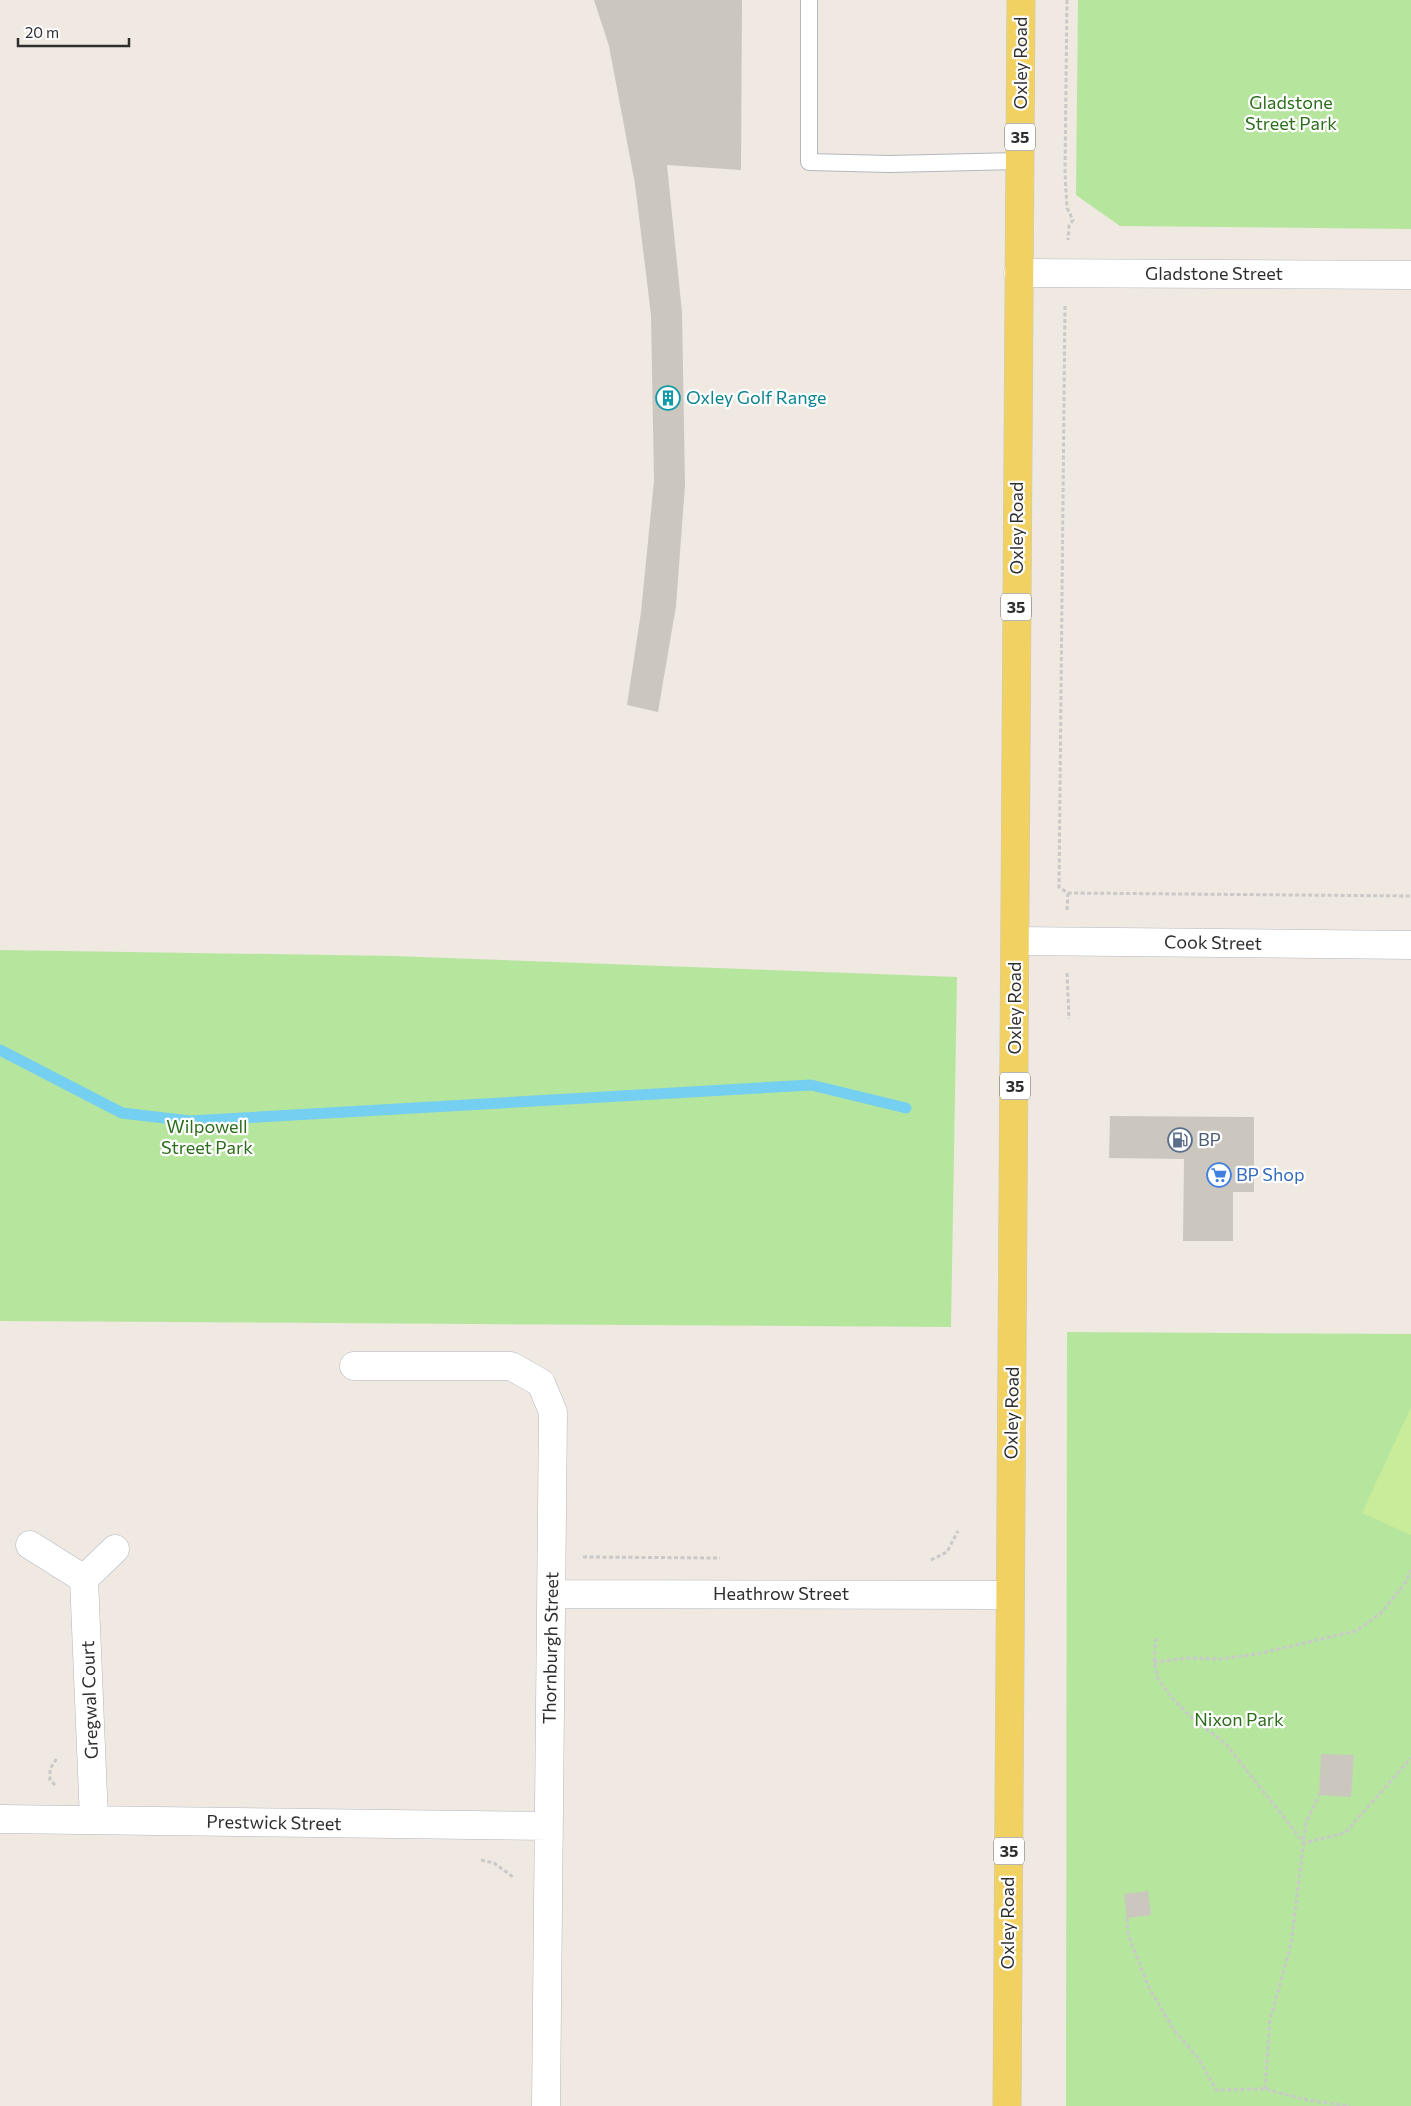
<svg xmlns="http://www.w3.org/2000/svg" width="1411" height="2106" font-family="Commissioner,sans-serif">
<rect width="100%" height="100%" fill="#efe9e1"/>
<path fill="#b6e59e" d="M1078 0H1411V229L1120 226 1076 195Z
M0 950 394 956 957 977 951 1327 0 1321Z
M1067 1332 1411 1334V2106H1066Z"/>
<path fill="#c9ec9a" d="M1411 1407V1535L1362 1513Z"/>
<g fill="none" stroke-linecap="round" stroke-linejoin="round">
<path stroke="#75cff0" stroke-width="11" d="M0 1050 122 1113 190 1121 811 1085 906 1108"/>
</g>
<path fill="#cbc7bf" d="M594 0H742L741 170 667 165 682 312 685 485 676 606 658 712 627 705 641 612 654 481 651 315 635 184 609 46Z
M1110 1116 1254 1117V1192H1233V1241H1183L1184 1159 1109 1158Z
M1321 1754 1354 1755 1351 1797 1319 1795Z
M1148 1891 1151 1915 1127 1918 1124 1894Z"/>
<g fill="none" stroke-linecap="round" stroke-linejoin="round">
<g stroke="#b4b7c1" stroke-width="18">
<path id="service" d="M809 0V162L889 164 1020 161"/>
</g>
<g stroke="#b4b7c1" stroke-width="29">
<path id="minor" d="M1018 273 1411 275
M354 1366H511L541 1383 553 1412 546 2106
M30 1545 84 1579 115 1549
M84 1579 94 1820
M552 1594 1010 1595
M0 1819 548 1826"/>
</g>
<g stroke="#b4b7c1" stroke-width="29">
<path id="tertiary" d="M1016 941 1411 945"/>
</g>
<g stroke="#c9c9c9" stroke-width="29">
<path id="primary" d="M1007 2106 1021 0"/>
</g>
<path stroke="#c9c9c9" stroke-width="3" stroke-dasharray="4 2.5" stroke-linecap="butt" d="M1067 0 1065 173 1067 208 1073 220 1069 226 1068 240
M1065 306 1059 887 1068 893 1411 896
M1067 910 1068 893
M1067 973 1069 1019
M583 1557 720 1558
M931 1560 947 1552 958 1531
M1156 1638 1154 1662 1158 1679 1171 1697 1191 1717 1226 1744 1304 1843 1345 1833 1411 1758
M1154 1662 1188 1658 1221 1659 1257 1654 1356 1631 1381 1613 1405 1583 1411 1570
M55 1785 50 1780V1769L57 1758
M481 1860 494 1863 513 1877
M1127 1918 1128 1934 1149 1988 1174 2030 1199 2059 1216 2090 1265 2089 1307 2100 1350 2106
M1265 2089 1270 2020 1291 1944 1306 1823 1319 1795"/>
<use href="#service" stroke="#fff" stroke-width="16"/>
<use href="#minor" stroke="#fff" stroke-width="28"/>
<use href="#tertiary" stroke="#fff" stroke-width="28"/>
<use href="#primary" stroke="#f2d163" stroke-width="28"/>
</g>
<defs>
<g id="building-ring" transform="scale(1.25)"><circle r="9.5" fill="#fff" stroke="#0f9aa8" stroke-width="1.5"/><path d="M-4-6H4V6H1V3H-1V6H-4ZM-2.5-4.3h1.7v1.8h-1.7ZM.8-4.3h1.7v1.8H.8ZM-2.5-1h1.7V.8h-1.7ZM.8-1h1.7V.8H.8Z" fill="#0f9aa8"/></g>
<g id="fuel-ring" transform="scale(1.25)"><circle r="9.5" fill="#fff" stroke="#5c6f8a" stroke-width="1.5"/><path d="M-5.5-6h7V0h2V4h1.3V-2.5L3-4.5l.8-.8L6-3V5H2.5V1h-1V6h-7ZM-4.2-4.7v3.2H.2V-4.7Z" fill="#5c6f8a"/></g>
<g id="supermarket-ring" transform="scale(1.25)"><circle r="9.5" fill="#fff" stroke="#3f7fe0" stroke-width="1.5"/><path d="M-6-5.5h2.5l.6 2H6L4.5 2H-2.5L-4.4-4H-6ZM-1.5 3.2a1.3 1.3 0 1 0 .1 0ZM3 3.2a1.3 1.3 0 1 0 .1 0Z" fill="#3f7fe0"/></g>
</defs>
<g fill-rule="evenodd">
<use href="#building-ring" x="668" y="398"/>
<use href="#fuel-ring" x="1180" y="1140"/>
<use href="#supermarket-ring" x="1219" y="1175"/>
</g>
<g text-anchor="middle" stroke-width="4.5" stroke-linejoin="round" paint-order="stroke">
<g fill="#fff" stroke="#6d6d6d" stroke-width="1">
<rect x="1005" y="123.5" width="30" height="27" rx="4"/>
<rect x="1001" y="593.5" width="30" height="27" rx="4"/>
<rect x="1000" y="1072.5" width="30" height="27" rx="4"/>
<rect x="994" y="1837.5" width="30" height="27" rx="4"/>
</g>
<g font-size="16" font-weight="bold" fill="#2e2e2e">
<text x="1020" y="143">35</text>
<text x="1016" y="613">35</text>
<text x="1015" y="1092">35</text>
<text x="1009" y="1857">35</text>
</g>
<g font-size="18" fill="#2e2e2e" stroke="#fff">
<text transform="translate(1021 63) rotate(-90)" y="6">Oxley Road</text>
<text x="1214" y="280">Gladstone Street</text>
<text transform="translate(1017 528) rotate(-90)" y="6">Oxley Road</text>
<text transform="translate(1213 943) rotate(1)" y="6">Cook Street</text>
<text transform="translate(1015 1008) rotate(-90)" y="6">Oxley Road</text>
<text transform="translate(1012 1413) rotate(-89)" y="6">Oxley Road</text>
<text x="781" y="1600">Heathrow Street</text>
<text transform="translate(551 1648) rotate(-89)" y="6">Thornburgh Street</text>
<text transform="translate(90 1700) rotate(-92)" y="6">Gregwal Court</text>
<text transform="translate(274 1823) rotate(1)" y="6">Prestwick Street</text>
<text transform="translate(1008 1923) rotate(-90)" y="6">Oxley Road</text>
</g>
<g font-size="18" fill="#2c6e1b" stroke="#fff">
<text x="1291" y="109">Gladstone<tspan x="1291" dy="21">Street Park</tspan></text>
<text x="207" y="1133">Wilpowell<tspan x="207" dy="21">Street Park</tspan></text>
<text x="1239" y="1726">Nixon Park</text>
</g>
<g font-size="18" fill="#0d838f" stroke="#fff" text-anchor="start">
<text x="686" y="404">Oxley Golf Range</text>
</g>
<g font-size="18" fill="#4e5e75" stroke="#fff" text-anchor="start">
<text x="1198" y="1146">BP</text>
</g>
<g font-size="18" fill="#366cbe" stroke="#fff" text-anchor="start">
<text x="1236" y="1181">BP Shop</text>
</g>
</g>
<path d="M18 38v8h111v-8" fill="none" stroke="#2e2e2e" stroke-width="2.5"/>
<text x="25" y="38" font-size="15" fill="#2e2e2e" stroke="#ffffff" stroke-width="4" paint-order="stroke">20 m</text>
</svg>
